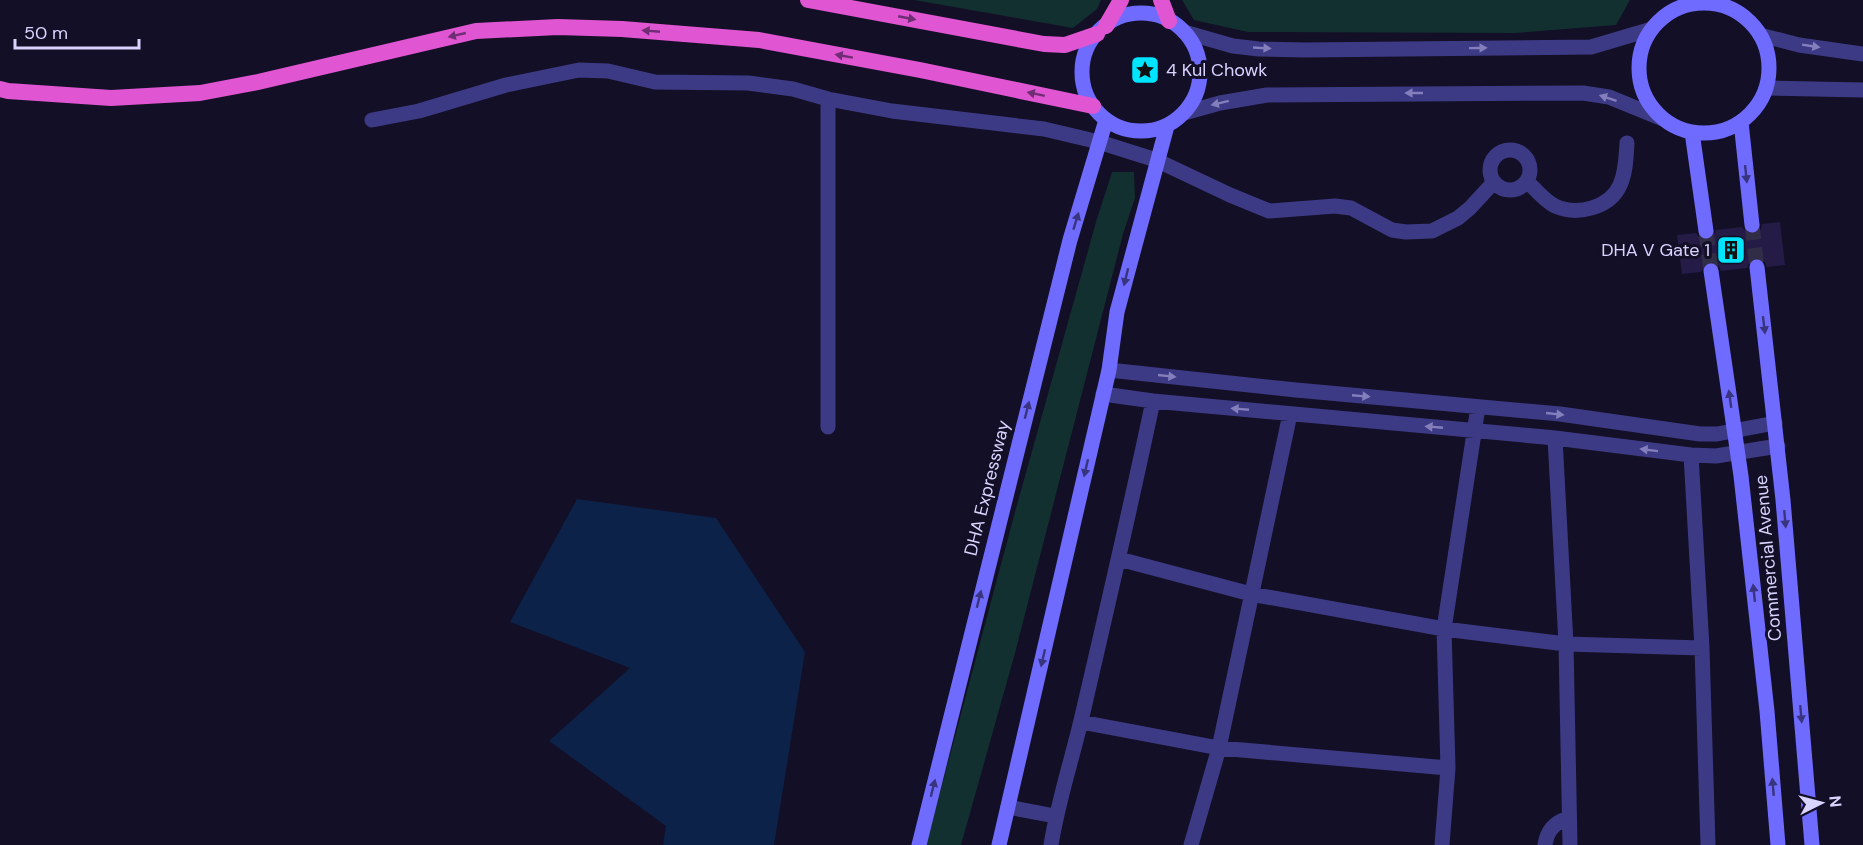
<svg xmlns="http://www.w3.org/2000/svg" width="1863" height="845" font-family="'DM Sans',sans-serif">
<rect width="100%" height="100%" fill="#130f26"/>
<path fill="#12302f" d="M914 0H1101L1097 9 1073 28Z
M1182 0H1630L1616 25 1516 33 1248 32 1194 20Z
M1112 172H1134L1135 198 1123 234 1015 653 961 845H926L1015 512 1096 222Z"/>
<path fill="#0c2248" d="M577 499 716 518 805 652 774 845H663L666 826 549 741 630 668 510 622Z"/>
<path fill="#241b47" d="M1780 222 1785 265 1767 267 1764 261 1756 257 1751 260 1747 268 1721 271 1718 265 1710 261 1705 264 1701 272 1682 274 1677 235 1696 233 1699 237 1707 241 1712 238 1716 230 1742 227 1748 234 1754 235 1761 229 1762 224Z"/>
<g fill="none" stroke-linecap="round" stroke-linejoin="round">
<path stroke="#312d47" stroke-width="15" stroke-dasharray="15 8" stroke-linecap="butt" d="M1752 225 1757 267
M1706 231 1711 271"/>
<path stroke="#3d3a85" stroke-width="15" d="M1184 32 1233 46 1259 49 1305 50 1591 47 1652 29
M1760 35 1799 45 1863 54
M1766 88 1863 90
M828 99V427
M1184 113 1220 103 1267 95 1583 93 1609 97 1663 119
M372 120 419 111 506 85 579 70 608 71 655 82 748 83 793 89 828 99 892 111 1044 129 1099 142 1156 160 1230 195 1269 211 1335 206 1351 208 1392 230 1406 232 1432 231 1458 218 1470 208 1494 182
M1490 170a20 20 0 1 1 40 0a20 20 0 1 1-40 0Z
M1527 181C1535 189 1545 201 1555 206 1577 216 1610 208 1620 185 1626 172 1626 157 1627 143
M1109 370 1296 390 1560 414 1700 434H1717L1775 423
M1103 394 1153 401 1555 438 1691 455 1716 456 1778 446
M1555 438 1566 644 1570 845
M1691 455 1702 648 1708 845
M1119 559 1251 594 1444 629 1566 644 1702 648
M1081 722 1219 748 1448 768
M1008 807 1055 816
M1051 845C1058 800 1073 757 1083 712 1107 609 1131 505 1153 401
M1191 845 1219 748 1290 414
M1442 845 1448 768 1444 629 1478 407
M1545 845C1547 830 1555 822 1569 818"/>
<path stroke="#6f6bff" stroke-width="15" d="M1639 68a65 65 0 1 1 130 0a65 65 0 1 1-130 0Z
M1082 72a59 59 0 1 1 118 0a59 59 0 1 1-118 0Z
M1741 122 1752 225
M1692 132 1706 231
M1757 267 1783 500 1812 845
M1711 271 1741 476 1767 711 1778 845
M919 845 1070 240 1106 120
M999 845 1109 370 1117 312 1167 126"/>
<path stroke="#e055d1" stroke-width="16" d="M808 0 1044 44 1065 45 1097 34
M1161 0 1169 21
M1106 26 1121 0
M0 89 8 91 111 98 200 93 258 82 476 31 558 27 622 29 759 40 920 70 1093 106"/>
</g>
<defs><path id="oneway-solid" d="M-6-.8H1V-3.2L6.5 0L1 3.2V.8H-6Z" transform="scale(1.5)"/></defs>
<g fill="#6f2e73">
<use href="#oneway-solid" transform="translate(907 18) rotate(11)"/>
<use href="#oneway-solid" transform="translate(651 31) rotate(-175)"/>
<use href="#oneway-solid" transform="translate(457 35) rotate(167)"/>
<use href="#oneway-solid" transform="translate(844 56) rotate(-170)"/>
<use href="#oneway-solid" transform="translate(1036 94) rotate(-168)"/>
</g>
<g fill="#837fbc">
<use href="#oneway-solid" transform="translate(1811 46) rotate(9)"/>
<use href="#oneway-solid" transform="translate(1262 48) rotate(3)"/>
<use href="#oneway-solid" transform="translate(1478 48) rotate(-1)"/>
<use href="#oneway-solid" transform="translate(1414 93) rotate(180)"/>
<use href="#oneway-solid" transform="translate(1608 98) rotate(-162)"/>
<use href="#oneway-solid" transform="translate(1220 103) rotate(166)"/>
<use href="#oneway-solid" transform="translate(1167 376) rotate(6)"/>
<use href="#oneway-solid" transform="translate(1361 396) rotate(5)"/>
<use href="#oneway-solid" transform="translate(1240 409) rotate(-175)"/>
<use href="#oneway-solid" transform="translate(1555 414) rotate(6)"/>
<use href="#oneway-solid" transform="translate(1434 427) rotate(-175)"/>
<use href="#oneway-solid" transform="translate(1649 450) rotate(-173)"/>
</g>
<g fill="#38347d">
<use href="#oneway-solid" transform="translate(1746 174) rotate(84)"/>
<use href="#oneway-solid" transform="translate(1076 221) rotate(-73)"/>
<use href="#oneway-solid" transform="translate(1126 277) rotate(104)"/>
<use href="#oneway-solid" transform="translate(1764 325) rotate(83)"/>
<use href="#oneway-solid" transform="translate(1730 399) rotate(-98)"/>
<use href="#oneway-solid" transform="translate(1027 410) rotate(-76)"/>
<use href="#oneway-solid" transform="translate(1086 468) rotate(103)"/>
<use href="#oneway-solid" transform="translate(1785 519) rotate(85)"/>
<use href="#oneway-solid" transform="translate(1754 593) rotate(-96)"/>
<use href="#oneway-solid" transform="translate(979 599) rotate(-76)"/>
<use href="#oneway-solid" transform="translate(1043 658) rotate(103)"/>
<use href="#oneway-solid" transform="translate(1801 714) rotate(85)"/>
<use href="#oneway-solid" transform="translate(1773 787) rotate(-95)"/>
<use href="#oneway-solid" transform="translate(933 788) rotate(-76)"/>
</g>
<defs>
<g id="sight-square" transform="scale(1.5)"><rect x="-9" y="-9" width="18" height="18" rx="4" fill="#00e5ff" stroke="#130f26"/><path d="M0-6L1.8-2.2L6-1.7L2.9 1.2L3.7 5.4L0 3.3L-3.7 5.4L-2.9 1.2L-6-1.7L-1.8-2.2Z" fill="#111"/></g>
<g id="building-square" transform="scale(1.5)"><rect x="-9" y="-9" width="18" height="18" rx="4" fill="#00e5ff" stroke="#130f26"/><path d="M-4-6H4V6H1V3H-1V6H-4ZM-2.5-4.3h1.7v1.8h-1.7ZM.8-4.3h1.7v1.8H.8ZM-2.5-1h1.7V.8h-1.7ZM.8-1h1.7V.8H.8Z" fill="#111"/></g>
</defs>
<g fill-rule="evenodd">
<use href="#sight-square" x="1145" y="70"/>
<use href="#building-square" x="1731" y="250"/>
</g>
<g text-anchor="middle" stroke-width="6" stroke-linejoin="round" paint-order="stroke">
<g font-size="18" fill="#d9d4ff" stroke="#130f26" text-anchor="start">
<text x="1166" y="76">4 Kul Chowk</text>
<text x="1710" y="256" text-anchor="end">DHA V Gate 1</text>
</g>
<g font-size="18" fill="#d9d4ff" stroke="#130f26">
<text transform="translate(987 488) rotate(-76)" y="6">DHA Expressway</text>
<text transform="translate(1768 558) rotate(-95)" y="6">Commercial Avenue</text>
</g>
</g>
<g transform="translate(1821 803) rotate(84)" stroke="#130f26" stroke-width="4.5" paint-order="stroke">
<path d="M0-4.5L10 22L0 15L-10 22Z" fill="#d9d4ff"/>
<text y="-9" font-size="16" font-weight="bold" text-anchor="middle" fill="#d9d4ff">N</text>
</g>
<path d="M15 39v9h124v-9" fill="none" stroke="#d9d4ff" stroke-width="3"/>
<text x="24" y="39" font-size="18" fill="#d9d4ff" stroke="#130f26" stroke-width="4.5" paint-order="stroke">50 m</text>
</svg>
